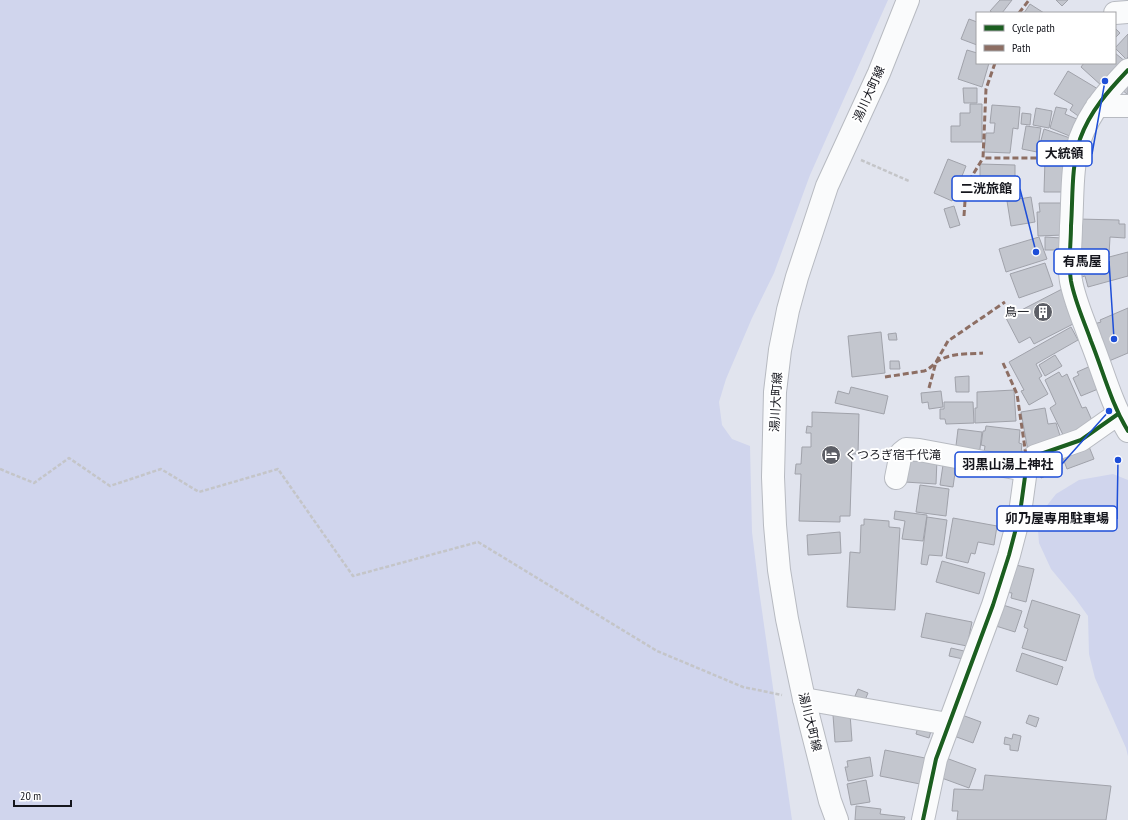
<svg xmlns="http://www.w3.org/2000/svg" width="1128" height="820" font-family="'PT Sans Narrow','Noto Sans JP',sans-serif">
<rect width="100%" height="100%" fill="#e1e4ee"/>
<path fill="#d0d5ed" d="M0 0H888L810 175 774 273 752 318 726 379 719 402 722 425 732 439 750 446 752 532 759 590 792 820H0Z
M1113 474 1128 480V756L1126 748 1095 678 1089 654 1088 616 1075 598 1051 569 1039 543 1037 518 1056 494 1079 480Z"/>
<path fill="#c3c6ce" stroke="#a0a2aa" d="M1000 0H1012L1002 13H993L990 11Z
M1056 0H1068L1062 6Z
M1030 4 1044 13H1024Z
M969 19 977 22V45L961 39Z
M1115 28 1120 33 1115 38Z
M1128 34V57L1126 59 1115 48Z
M967 50 977 53V63H989L982 87 958 79Z
M1115 53 1126 62 1103 87 1081 67 1084 63H1115Z
M1068 71 1098 89 1081 118 1070 110 1073 105 1054 94Z
M1128 84V95L1121 89Z
M963 88H977V103H964Z
M970 104H982V142H951V126H960V113H970Z
M992 105 1020 107 1018 129 1013 128 1010 153 984 152 986 133H994L995 123H990Z
M1056 107 1067 109 1065 114 1079 120 1072 137 1050 128Z
M1036 108 1052 111 1049 128 1033 125Z
M1022 113 1031 114 1030 125 1021 124Z
M1026 126 1041 128 1037 152 1022 149Z
M1044 129 1070 138 1065 155 1039 148Z
M948 159 966 166 952 201 934 193Z
M1045 159H1066L1067 192H1044Z
M980 164 1015 165V194H980Z
M1031 197 1035 222 1011 226 1007 201Z
M1039 203H1063L1064 235 1038 236 1037 212H1040Z
M954 206 960 225 950 228 944 209Z
M1078 219 1119 220V224H1125V238L1110 237 1109 255 1076 257Z
M1039 237 1047 259 1006 272 999 249Z
M1045 237 1062 238V250H1045Z
M1128 252V276L1088 287 1085 276 1082 277 1079 265Z
M1045 263 1053 286 1019 298 1010 274Z
M1064 288 1072 303 1066 306 1075 323 1034 344 1030 337 1019 343 1006 318Z
M1128 308V353L1109 361 1094 324 1101 322 1100 320Z
M1071 327 1078 340 1036 364 1042 376 1039 378 1048 394 1029 405 1021 391 1024 390 1009 362Z
M881 332 885 373 852 377 848 336Z
M896 333 897 340H889L888 334Z
M1055 355 1062 366 1045 376 1039 365Z
M890 361H899L900 369H890Z
M1093 365 1103 387 1081 396 1073 378 1079 375 1077 372Z
M1059 372 1062 377 1067 374 1082 408 1086 407 1094 425 1065 439 1050 408 1056 404 1045 380Z
M969 376V392H956L955 377Z
M851 387 888 396 884 414 835 403 838 391 849 394Z
M1014 390 1016 421 975 423V408H977V392Z
M941 391 943 407 929 409 928 402 922 403 921 393Z
M944 402H973L974 423 946 424 945 419H940V409H944Z
M1045 408 1048 424 1056 423 1062 442 1028 451 1021 412Z
M812 412 859 414 858 454H852L850 516H840V522L799 521 801 474H795L796 464H801L802 447H811V433H806L807 426 812 427Z
M986 426 1020 430 1019 443 1022 444 1020 463 983 459 985 446 981 445 983 431H985Z
M958 429 982 432 979 457 955 454Z
M1088 444 1094 459 1067 469 1061 453Z
M1057 457 1062 469 1041 478 1036 465Z
M918 458 937 459 936 484 905 482 906 461H918Z
M943 465 956 466 953 487 940 485Z
M920 485 949 489 946 516 916 512Z
M895 511 927 515 923 541 902 539 905 521 894 519Z
M927 517 947 520 942 556 929 555 927 565 921 564Z
M953 518 997 526 994 545 978 542 975 554 971 553 968 563 946 558Z
M864 519 889 521V527L900 528 895 610 847 607 850 552 860 553 861 525H864Z
M840 532 841 553 808 555 807 535Z
M942 561 985 573 979 594 936 582Z
M1011 564 1034 569 1026 602 1011 598 1012 593 1005 592Z
M1032 600 1080 615 1066 661 1022 648 1028 629 1024 627Z
M1003 605 1022 611 1015 632 996 626Z
M926 613 972 622 967 646 921 637Z
M951 648 964 651 963 659 949 656Z
M1022 653 1063 667 1057 685 1016 671Z
M858 689 868 693 865 700 855 696Z
M850 714 852 741 835 742 833 715Z
M962 715 981 722 973 743 954 736Z
M1029 715 1039 718 1036 727 1026 723Z
M918 727 931 731 929 738 916 734Z
M1013 734 1021 736 1018 751 1010 750V745L1004 744 1005 737 1012 739Z
M885 750 930 759 925 785 880 776Z
M870 757 873 776 848 781 845 767H848L847 761Z
M946 758 976 769 969 788 939 777Z
M985 775 1111 786 1106 820H957L958 811H952L954 789 983 790Z
M866 780 870 802 851 805 847 784Z
M856 806 881 809 880 814 905 817 904 820H855Z"/>
<g fill="none" stroke-linecap="round" stroke-linejoin="round">
<g stroke="#b7bac1" stroke-width="24">
<path id="minor" d="M1115 13 1128 12
M1128 70C1109 90 1090 111 1080 139 1071 167 1073 197 1071 226 1071 244 1068 263 1071 281 1075 302 1084 321 1091 341 1103 371 1111 403 1128 431
M1097 106H1128
M896 478 901 453 906 449 919 450 1026 470
M804 699 948 724
M923 820 936 759 993 605 1009 555 1020 513 1027 462 1035 456 1081 440 1118 414"/>
</g>
<g stroke="#b7bac1" stroke-width="24">
<path id="major" d="M837 820 830 801 804 699 787 619 779 570 775 525 773 477 775 392 780 350 788 310 797 277 827 186 879 73 908 0"/>
</g>
<path stroke="#c4c5c8" stroke-width="2.5" stroke-dasharray="4 2" stroke-linecap="butt" d="M861 160 909 181
M0 469 34 483 69 458 110 486 161 469 199 492 278 469 353 576 478 542 657 651 743 687 782 695"/>
<use href="#minor" stroke="#fafbfc" stroke-width="22"/>
<use href="#major" stroke="#fafbfc" stroke-width="22"/>
<path stroke="#8d6e63" stroke-width="3" stroke-dasharray="6 3" stroke-linecap="butt" d="M1019 13 1029 0
M995 63 986 89 983 158H1075
M964 216 966 186 983 158
M1003 363 1017 394 1027 462
M885 377 924 371C931 369 934 362 942 359 953 353 971 354 983 353
M929 388 936 362 948 341 1005 302"/>
<g stroke="#fff" stroke-width="6">
<path id="cycleway" d="M1128 70C1109 90 1090 111 1080 139 1071 167 1073 197 1071 226 1071 244 1068 263 1071 281 1075 302 1084 321 1091 341 1103 371 1111 403 1128 431
M923 820 936 759 993 605 1009 555 1020 513 1027 462 1035 456 1081 440 1118 414"/>
</g>
<use href="#cycleway" stroke="#1b5e20" stroke-width="4"/>
</g>
<defs>
<g id="building-disc" transform="scale(1)"><circle r="9.5" fill="#5c5e66" stroke="#fff"/><path d="M-4-6H4V6H1V3H-1V6H-4ZM-2.5-4.3h1.7v1.8h-1.7ZM.8-4.3h1.7v1.8H.8ZM-2.5-1h1.7V.8h-1.7ZM.8-1h1.7V.8H.8Z" fill="#fff"/></g>
<g id="hotel-disc" transform="scale(1)"><circle r="9.5" fill="#5c5e66" stroke="#fff"/><path d="M-6-4.5h1.5V1H6V5H4.5V3h-9V5H-6ZM-4 0a1.8 1.8 0 1 1 3.6 0ZM.5 0V-2.5h3Q6-2.5 6 0Z" fill="#fff"/></g>
</defs>
<g fill-rule="evenodd">
<use href="#building-disc" x="1043" y="312"/>
<use href="#hotel-disc" x="831" y="455"/>
</g>
<g text-anchor="middle" stroke-width="4" stroke-linejoin="round" paint-order="stroke">
<g font-size="12" fill="#15161d" stroke="#fff">
<text transform="translate(869 94) rotate(-66)" y="4">湯川大町線</text>
<text transform="translate(776 402) rotate(-87)" y="4">湯川大町線</text>
<text transform="translate(810 722) rotate(76)" y="4">湯川大町線</text>
</g>
<g font-size="12" fill="#15161d" stroke="#fff" text-anchor="end">
<text x="1029" y="316">鳥一</text>
<text x="845" y="459" text-anchor="start">くつろぎ宿千代滝</text>
</g>
</g>
<path fill="none" stroke="#1d4ed8" stroke-width="1.5" d="M1105 81L1092 154M1036 252L1020 189M1114 339L1109 261M1109 411L1062 464M1118 460L1117 519"/>
<g fill="#1d4ed8" stroke="#fff" stroke-width="1.5">
<circle cx="1105" cy="81" r="4"/>
<circle cx="1036" cy="252" r="4"/>
<circle cx="1114" cy="339" r="4"/>
<circle cx="1109" cy="411" r="4"/>
<circle cx="1118" cy="460" r="4"/>
</g>
<g fill="#fff" stroke="#1d4ed8" stroke-width="1.5">
<rect x="1037" y="141" width="55" height="25" rx="4"/>
<rect x="952" y="176" width="68" height="25" rx="4"/>
<rect x="1054" y="249" width="55" height="25" rx="4"/>
<rect x="955" y="452" width="107" height="25" rx="4"/>
<rect x="997" y="506" width="120" height="25" rx="4"/>
</g>
<g font-size="13" text-anchor="middle" font-weight="bold" fill="#15161d">
<text x="1064" y="158">大統領</text>
<text x="986" y="193">二洸旅館</text>
<text x="1082" y="266">有馬屋</text>
<text x="1008" y="469">羽黒山湯上神社</text>
<text x="1057" y="523">卯乃屋専用駐車場</text>
</g>
<rect x="976" y="12" width="140" height="52" fill="#ffffff" stroke="#a1a2a5"/>
<rect x="984" y="25" width="20" height="6" fill="#1b5e20" stroke="#a1a2a5"/>
<text x="1012" y="32" font-size="12" fill="#15161d">Cycle path</text>
<rect x="984" y="45" width="20" height="6" fill="#8d6e63" stroke="#a1a2a5"/>
<text x="1012" y="52" font-size="12" fill="#15161d">Path</text>
<path d="M14 800v6h57v-6" fill="none" stroke="#15161d" stroke-width="2"/>
<text x="20" y="800" font-size="12" fill="#15161d" stroke="#ffffff" stroke-width="3" paint-order="stroke">20 m</text>
</svg>
